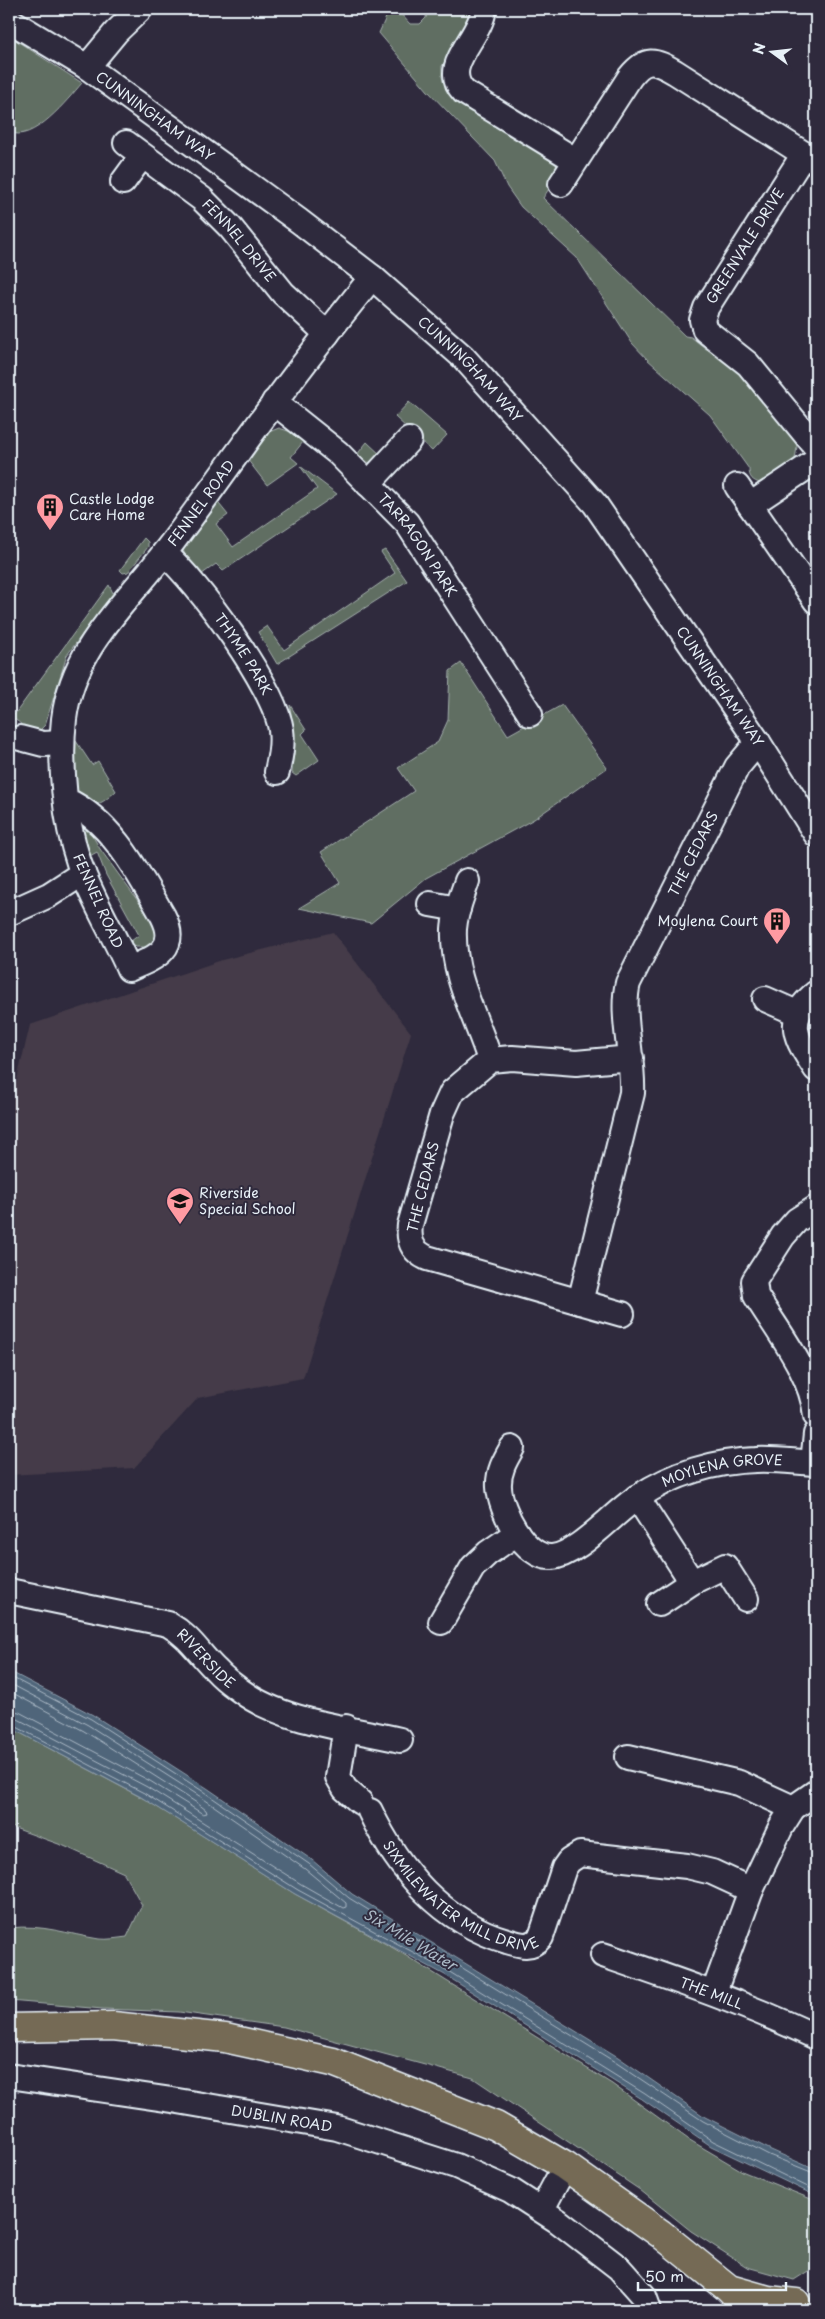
<svg xmlns="http://www.w3.org/2000/svg" width="825" height="2319" font-family="'Playpen Sans',sans-serif">
<rect width="100%" height="100%" fill="#2f2a3d"/>
<filter id="ink" filterUnits="userSpaceOnUse"><feTurbulence type="fractalNoise" baseFrequency=".02" numOctaves="2"/><feDisplacementMap in="SourceGraphic" scale="10" xChannelSelector="R" yChannelSelector="G"/><feConvolveMatrix kernelMatrix="1 2 1 2 8 2 1 2 1" color-interpolation-filters="sRGB"/></filter>
<g filter="url(#ink)">
<path fill="#443b48" d="M333 932 411 1033 303 1378 198 1398 134 1468 9 1475V1113L30 1025 222 960Z"/>
<path fill="#616e62" stroke="#a4b0ad" d="M427 9H474L473 15 442 66V77L445 83 455 98 555 158C560 173 551 186 543 198L685 336 691 337 705 348 741 368 794 437 797 447 795 459 760 483C753 481 749 478 749 469L710 415 647 359 632 343 577 258 521 207 507 187 495 161 428 91 379 33 388 13H400L410 24H420L426 18Z
M9 36 82 83C68 99 33 144 9 132Z
M409 402 447 435 432 451 395 417Z
M279 428 291 432 303 442 291 457 298 463 267 485 247 459 269 432Z
M367 442 383 457C374 465 368 464 358 457L359 452Z
M300 466 337 494 223 571 216 564 198 577 187 562 182 546 215 499 228 515 216 524 233 547 317 489Z
M144 538 148 542V547L128 572 123 573 120 570Z
M385 550 407 581 277 664 258 632 267 626 284 650 395 573 381 552Z
M109 585 113 593 67 655 45 725 36 734C26 733 22 722 12 718Z
M461 663 508 735 562 705 607 768 534 819 426 878 371 923 299 908 340 883 321 852 414 791 398 768 438 742 448 720 450 671Z
M290 705 306 730 302 734 319 760 296 776 292 773 294 739Z
M76 741 92 765 98 761 116 791C99 806 95 809 77 794L75 763Z
M87 830 91 833 100 849 154 923 160 936 152 947H136L131 941 139 935 106 875 97 852 88 857 82 831Z
M9 1727 146 1800 295 1894 395 1949 612 2084 688 2139 744 2172 816 2201V2266L794 2280 747 2267 691 2231 640 2190 473 2078 284 2027 179 2012 103 2009 9 2001V1928C43 1924 67 1934 99 1939 108 1940 118 1938 127 1937L142 1905 124 1873 64 1846 9 1826Z"/>
<path fill="#4f657a" stroke="#8c9dac" d="M9 1671 93 1715 207 1788 312 1860 352 1894 618 2057 705 2117 771 2150 816 2170V2196L711 2146 642 2099 445 1975 295 1894 141 1797 9 1727Z"/>
<g fill="none" stroke-linecap="round" stroke-linejoin="round">
<path stroke="#abb9c6" stroke-width="1" d="M9 1676 91 1719 204 1792 309 1864 349 1898 615 2062 703 2121 769 2155 816 2174
M9 1683 88 1725 201 1797 305 1869 346 1903V1907L343 1908 301 1884 147 1787 16 1718 9 1717
M9 1691 84 1731 197 1803 206 1810 207 1813 203 1814 150 1781 19 1712 9 1710
M9 1723 144 1793 298 1890 448 1971 645 2094 713 2141 816 2191"/>
<g stroke="#e8f1f8" stroke-width="28">
<g id="minor">
<path d="M484 9C480 39 439 66 464 92L575 160"/>
<path id="s1" d="M9 20 87 67 299 221 372 277 463 357 595 504 758 742 816 834"/>
<path d="M87 67 116 32 140 9"/>
<path id="s2" d="M126 143 202 199 230 227 283 293 327 334"/>
<path d="M816 162 804 154 706 308 702 320 705 330 748 364 816 447"/>
<path d="M123 182 142 156"/>
<path d="M561 184 630 77C646 57 654 60 675 72L804 154"/>
<path id="s3" d="M274 402 338 453 407 523 530 714"/>
<path d="M816 461 750 505 816 601"/>
<path d="M368 484 409 440"/>
<path d="M737 486 750 505"/>
<path id="s4" d="M164 553C198 582 275 687 281 730 283 744 280 758 277 772"/>
<path d="M20 738 43 744 62 743"/>
<path id="s5" d="M66 800C113 822 138 873 163 916 180 949 155 958 129 969 113 933 92 899 79 863 65 822 59 762 64 719 73 647 124 606 165 552 203 503 238 451 275 402 306 360 339 318 372 277"/>
<path d="M467 881C462 896 455 912 454 929 452 977 476 1016 490 1060"/>
<path d="M430 904 458 909"/>
<path d="M9 913 49 895 83 873"/>
<path d="M816 993C783 1019 796 1039 816 1069"/>
<path d="M765 999 797 1013"/>
<path id="s6" d="M631 1058 576 1063 512 1058 490 1060 452 1092 442 1114 410 1225C408 1241 412 1251 427 1258L580 1302 632 1093C634 1059 620 1014 628 983L737 767 758 742"/>
<path d="M816 1208 797 1220 783 1236 754 1281 756 1296C778 1332 812 1373 816 1416"/>
<path d="M580 1302 622 1314"/>
<path id="s7" d="M512 1448C505 1460 498 1472 499 1487 500 1510 525 1559 552 1557 578 1555 615 1511 638 1497 672 1474 715 1461 756 1460 776 1459 796 1462 816 1463"/>
<path d="M813 1463 816 1434"/>
<path d="M637 1497 692 1582"/>
<path id="s8" d="M9 1591 168 1624C191 1637 199 1654 217 1671 224 1679 233 1685 241 1691 282 1722 350 1728 400 1740"/>
<path d="M659 1604 692 1582 725 1566 746 1599"/>
<path d="M441 1622 473 1567 488 1553 517 1533"/>
<path d="M346 1727 338 1777 345 1789 360 1802"/>
<path d="M628 1757 739 1783 793 1808"/>
<path id="s9" d="M370 1811C398 1870 442 1922 507 1941 520 1945 531 1949 541 1937L564 1868 569 1861 580 1854 687 1866 712 1872 751 1890"/>
<path id="s10" d="M603 1955C676 1980 747 2004 816 2037"/>
<path d="M714 1992 751 1890 781 1827 793 1808 816 1792"/>
<path id="s11" d="M9 2076 172 2100 337 2128 456 2166 510 2190 558 2221 619 2268 644 2296 649 2310"/>
<path d="M542 2209 565 2166"/>
</g>
</g>
<g stroke="#e8f1f8" stroke-width="31">
<path id="highway" d="M9 2028 113 2026 225 2038 333 2062 496 2126 565 2166 661 2234 728 2288 750 2310
M729 2289 768 2300 796 2303"/>
</g>
<use href="#minor" stroke="#2f2a3d" stroke-width="24"/>
<use href="#highway" stroke="#746b55" stroke-width="28"/>
</g>
</g>
<defs>
<g id="building-pin" transform="scale(1.4375)"><path d="M0 17L-7.5 6A9.5 9.5 0 1 1 7.5 6Z" fill="#ff9aa2" stroke="#2f2a3d"/><path d="M-4-6H4V6H1V3H-1V6H-4ZM-2.5-4.3h1.7v1.8h-1.7ZM.8-4.3h1.7v1.8H.8ZM-2.5-1h1.7V.8h-1.7ZM.8-1h1.7V.8H.8Z" fill="#111"/></g>
<g id="school-pin" transform="scale(1.4375)"><path d="M0 17L-7.5 6A9.5 9.5 0 1 1 7.5 6Z" fill="#ff9aa2" stroke="#2f2a3d"/><path d="M0-5L7-2L0 1L-7-2ZM-4 1L0 2.5L4 1V4Q0 6-4 4Z" fill="#111"/></g>
</defs>
<g fill-rule="evenodd">
<use href="#building-pin" x="50" y="507"/>
<use href="#building-pin" x="777" y="921"/>
<use href="#school-pin" x="180" y="1201"/>
</g>
<g text-anchor="middle" stroke-width="4" stroke-linejoin="round" paint-order="stroke">
<g font-size="14" fill="#e8f1f8" stroke="#2f2a3d">
<text dy="5" stroke="none"><textPath href="#s1" startOffset="175">CUNNINGHAM WAY</textPath></text>
<text dy="5" stroke="none"><textPath href="#s2" startOffset="150">FENNEL DRIVE</textPath></text>
<text transform="translate(745 246) rotate(-58)" y="5">GREENVALE DRIVE</text>
<text dy="5" stroke="none"><textPath href="#s1" startOffset="580">CUNNINGHAM WAY</textPath></text>
<text dy="5" stroke="none"><textPath href="#s5" startOffset="751">FENNEL ROAD</textPath></text>
<text dy="5" stroke="none"><textPath href="#s3" startOffset="204">TARRAGON PARK</textPath></text>
<text dy="5" stroke="none"><textPath href="#s4" startOffset="129">THYME PARK</textPath></text>
<text dy="5" stroke="none"><textPath href="#s1" startOffset="985">CUNNINGHAM WAY</textPath></text>
<text dy="5" stroke="none"><textPath href="#s6" startOffset="1001">THE CEDARS</textPath></text>
<text transform="translate(98 901) rotate(66)" y="5">FENNEL ROAD</text>
<text transform="translate(423 1187) rotate(-76)" y="5">THE CEDARS</text>
<text dy="5" stroke="none"><textPath href="#s7" startOffset="332">MOYLENA GROVE</textPath></text>
<text dy="5" stroke="none"><textPath href="#s8" startOffset="214">RIVERSIDE</textPath></text>
<text dy="5" stroke="none"><textPath href="#s9" startOffset="131">SIXMILEWATER MILL DRIVE</textPath></text>
<text dy="5" stroke="none"><textPath href="#s10" startOffset="115">THE MILL</textPath></text>
<text dy="5" stroke="none"><textPath href="#s11" startOffset="276">DUBLIN ROAD</textPath></text>
</g>
<g font-size="14" fill="#e8f1f8" stroke="#2f2a3d" text-anchor="start">
<text x="69" y="504">Castle Lodge<tspan x="69" dy="16">Care Home</tspan></text>
<text x="758" y="926" text-anchor="end">Moylena Court</text>
<text x="199" y="1198">Riverside<tspan x="199" dy="16">Special School</tspan></text>
</g>
<g font-size="15" font-style="italic" fill="#abb9c6" stroke="#2f2a3d">
<text transform="translate(410 1940) rotate(31)" y="5">Six Mile Water</text>
</g>
</g>
<rect width="825" height="2319" fill="none" stroke="#2f2a3d" stroke-width="30"/>
<rect x="15" y="15" width="795" height="2289" fill="none" stroke="#e8f1f8" stroke-width="2" filter="url(#ink)"/>
<g transform="translate(772 52) rotate(285)" stroke="#2f2a3d" stroke-width="4" paint-order="stroke">
<path d="M0-4L9 19L0 12L-9 19Z" fill="#e8f1f8"/>
<text y="-8" font-size="14" font-weight="bold" text-anchor="middle" fill="#e8f1f8">N</text>
</g>
<path d="M638 2282v8h148v-8" fill="none" stroke="#e8f1f8" stroke-width="2.5"/>
<text x="645" y="2282" font-size="15" fill="#e8f1f8" stroke="#2f2a3d" stroke-width="4" paint-order="stroke">50 m</text>
</svg>
